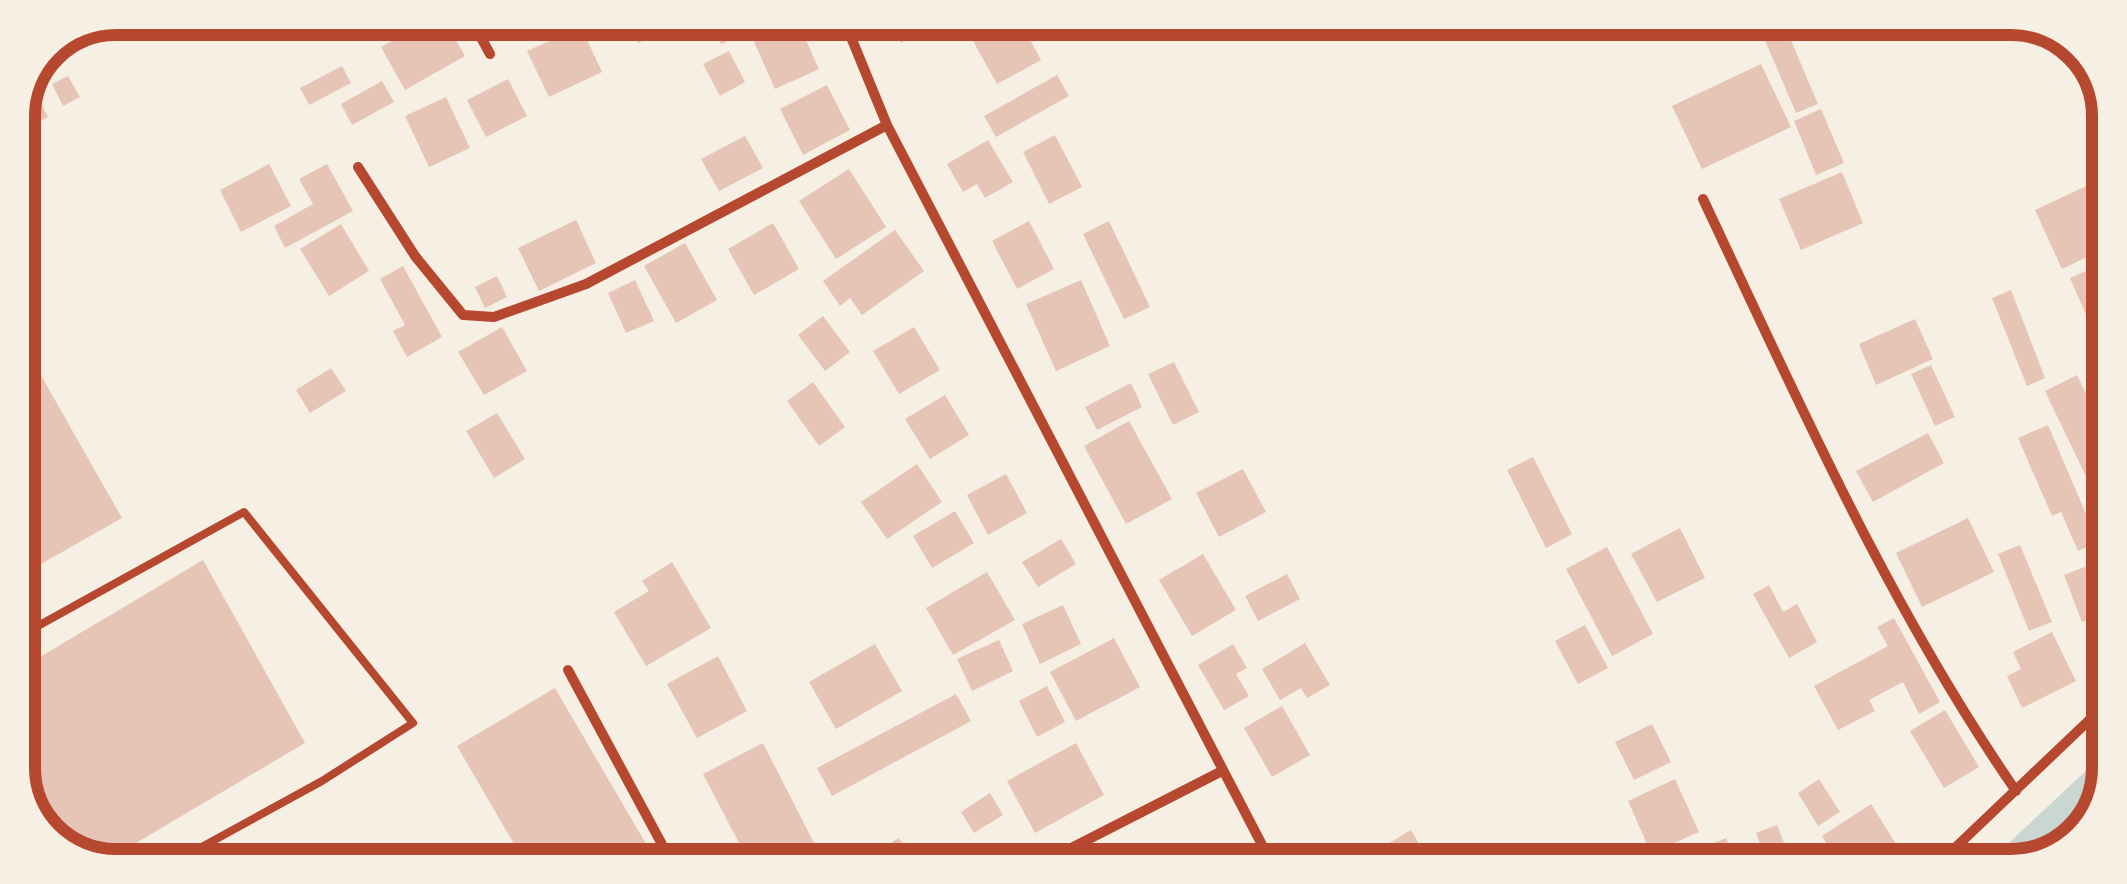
<svg xmlns="http://www.w3.org/2000/svg" width="2127" height="884" font-family="'IBM Plex Sans',sans-serif">
<rect width="100%" height="100%" fill="#f6efe4"/>
<g fill="none" stroke-linecap="round" stroke-linejoin="round">
<path stroke="#c9d6d2" stroke-width="38" d="M2012 866 2102 782"/>
</g>
<path fill="#e6c5b7" d="M362 18 400 19 370 34Z
M432 19H444L465 56 405 90 381 47Z
M627 19 689 20 638 43Z
M709 20H731L739 36 721 44Z
M790 20H797L819 69 775 89 752 37Z
M888 20 929 21 932 25 901 43Z
M938 21H986L950 41Z
M1007 21H1020L1041 60 997 84 972 39Z
M1758 24H1784L1818 104 1796 113Z
M581 27 602 72 549 97 527 51Z
M729 51 745 82 720 96 703 64Z
M1761 64 1791 127 1702 169 1672 106Z
M342 66 351 83 309 105 300 88Z
M1057 75 1069 96 996 137 984 116Z
M68 76 80 97 63 106 52 84Z
M508 79 527 116 486 137 467 100Z
M382 81 394 102 352 125 341 104Z
M30 83 48 117 30 126 20 106Z
M827 85 850 130 803 155 780 109Z
M446 97 470 148 429 167 405 116Z
M1821 109 1844 163 1816 175 1794 121Z
M1055 135 1082 187 1049 204 1023 152Z
M745 136 763 168 719 191 701 159Z
M988 140 1013 182 985 198 977 184 963 192 947 164Z
M269 164 291 206 241 232 220 190Z
M327 164 353 211 285 248 274 226 313 204 299 179Z
M849 169 886 227 836 259 799 201Z
M1842 172 1863 223 1801 250 1779 199Z
M2095 182 2108 210V247L2062 269 2035 210Z
M576 220 596 263 539 291 518 248Z
M1029 221 1054 269 1017 289 992 241Z
M1109 221 1150 307 1124 319 1083 234Z
M773 223 799 269 754 295 728 249Z
M341 224 369 271 329 296 300 249Z
M895 230 924 271 862 315 850 298 840 306 823 281Z
M685 243 717 300 676 323 644 266Z
M2108 261 2107 330 2101 332 2097 324 2091 326 2070 278Z
M403 266 442 337 407 357 393 331 405 325 380 279Z
M497 276 507 297 485 308 475 287Z
M635 280 654 321 626 333 608 293Z
M1081 280 1110 346 1056 371 1026 304Z
M2011 290 2045 378 2027 386 1992 298Z
M823 316 850 352 825 371 798 335Z
M1915 319 1933 359 1876 385 1859 344Z
M502 327 527 371 484 395 458 352Z
M914 327 940 370 899 394 873 351Z
M18 335 122 518 18 577Z
M1174 362 1199 412 1173 425 1148 374Z
M1931 365 1955 417 1935 426 1911 374Z
M331 368 346 391 310 413 296 390Z
M2077 375 2106 435 2105 480 2091 487 2045 391Z
M813 382 845 427 819 446 787 401Z
M1131 383 1142 407 1097 430 1085 407Z
M945 395 969 435 930 459 905 419Z
M497 413 525 459 494 478 466 431Z
M1129 421 1172 499 1126 524 1084 446Z
M2048 425 2098 542 2078 551 2061 512 2052 516 2018 438Z
M1928 433 1944 463 1873 502 1856 471Z
M1533 457 1572 534 1546 548 1507 470Z
M917 464 942 502 887 539 861 502Z
M1243 469 1266 512 1219 537 1196 493Z
M1006 474 1027 513 988 535 967 495Z
M955 511 974 543 932 568 913 536Z
M1968 518 1994 572 1922 607 1896 553Z
M1680 528 1705 578 1657 602 1631 554Z
M1061 539 1076 564 1038 587 1022 562Z
M2020 545 2052 622 2029 631 1998 554Z
M1607 547 1653 634 1612 656 1566 569Z
M1203 554 1236 610 1192 636 1159 580Z
M2105 559 2104 613 2082 622 2064 575Z
M203 560 305 743 109 859H79L38 827 18 775V670Z
M672 562 711 628 646 666 614 612 649 591 642 581Z
M987 572 1015 620 953 655 926 608Z
M1287 574 1300 599 1258 621 1245 596Z
M1769 585 1783 612 1797 604 1817 642 1789 658 1753 594Z
M1063 605 1081 644 1040 664 1022 624Z
M1894 618 1940 702 1919 714 1903 682 1869 700 1875 711 1838 730 1814 686 1888 646 1877 627Z
M1585 625 1608 668 1578 684 1555 641Z
M2052 632 2076 681 2022 708 2007 676 2021 669 2013 652Z
M1114 638 1140 687 1076 721 1050 672Z
M999 640 1013 671 972 691 957 659Z
M1305 643 1330 685 1307 698 1301 688 1280 700 1262 669Z
M875 644 902 691 836 729 809 682Z
M1233 644 1247 668 1236 674 1249 696 1224 710 1198 665Z
M718 656 747 711 697 738 667 684Z
M1047 686 1065 722 1037 737 1019 701Z
M555 688 656 861H524L457 746Z
M956 694 971 721 832 796 817 768Z
M1282 706 1310 755 1272 777 1244 728Z
M1945 710 1979 767 1944 788 1910 731Z
M1652 724 1671 762 1634 780 1615 742Z
M763 743 820 855 807 862H749L703 774Z
M1076 743 1104 795 1035 833 1007 781Z
M1675 779 1699 832 1651 853 1628 801Z
M1819 779 1840 812 1818 826 1798 793Z
M990 793 1003 815 974 833 961 812Z
M1871 804 1901 852 1879 866H1840L1822 836Z
M1777 825 1793 866H1769L1756 833Z
M1411 830 1431 864H1354Z
M899 838 913 862H858Z
M1726 838 1737 865H1703L1696 850Z"/>
<g fill="none" stroke-linecap="round" stroke-linejoin="round">
<path stroke="#b5482f" stroke-width="8" d="M18 637 244 512 413 723 322 781 178 860"/>
<path stroke="#b5482f" stroke-width="10" d="M471 19 490 54
M844 20 887 125 1272 864
M358 167 415 256 463 315 494 317 586 284 887 125
M1703 199C1798 400 1889 607 2016 791
M568 670 671 861
M1042 863 1222 771
M1936 866 2103 707"/>
</g>
<path d="M0 0H2127V884H0ZM116 35H2011A81 81 0 0 1 2092 116V768A81 81 0 0 1 2011 849H116A81 81 0 0 1 35 768V116A81 81 0 0 1 116 35Z" fill="#f6efe4" fill-rule="evenodd"/>
<path fill="none" stroke="#b5482f" stroke-width="12" d="M116 35H2011A81 81 0 0 1 2092 116V768A81 81 0 0 1 2011 849H116A81 81 0 0 1 35 768V116A81 81 0 0 1 116 35Z"/>
</svg>
